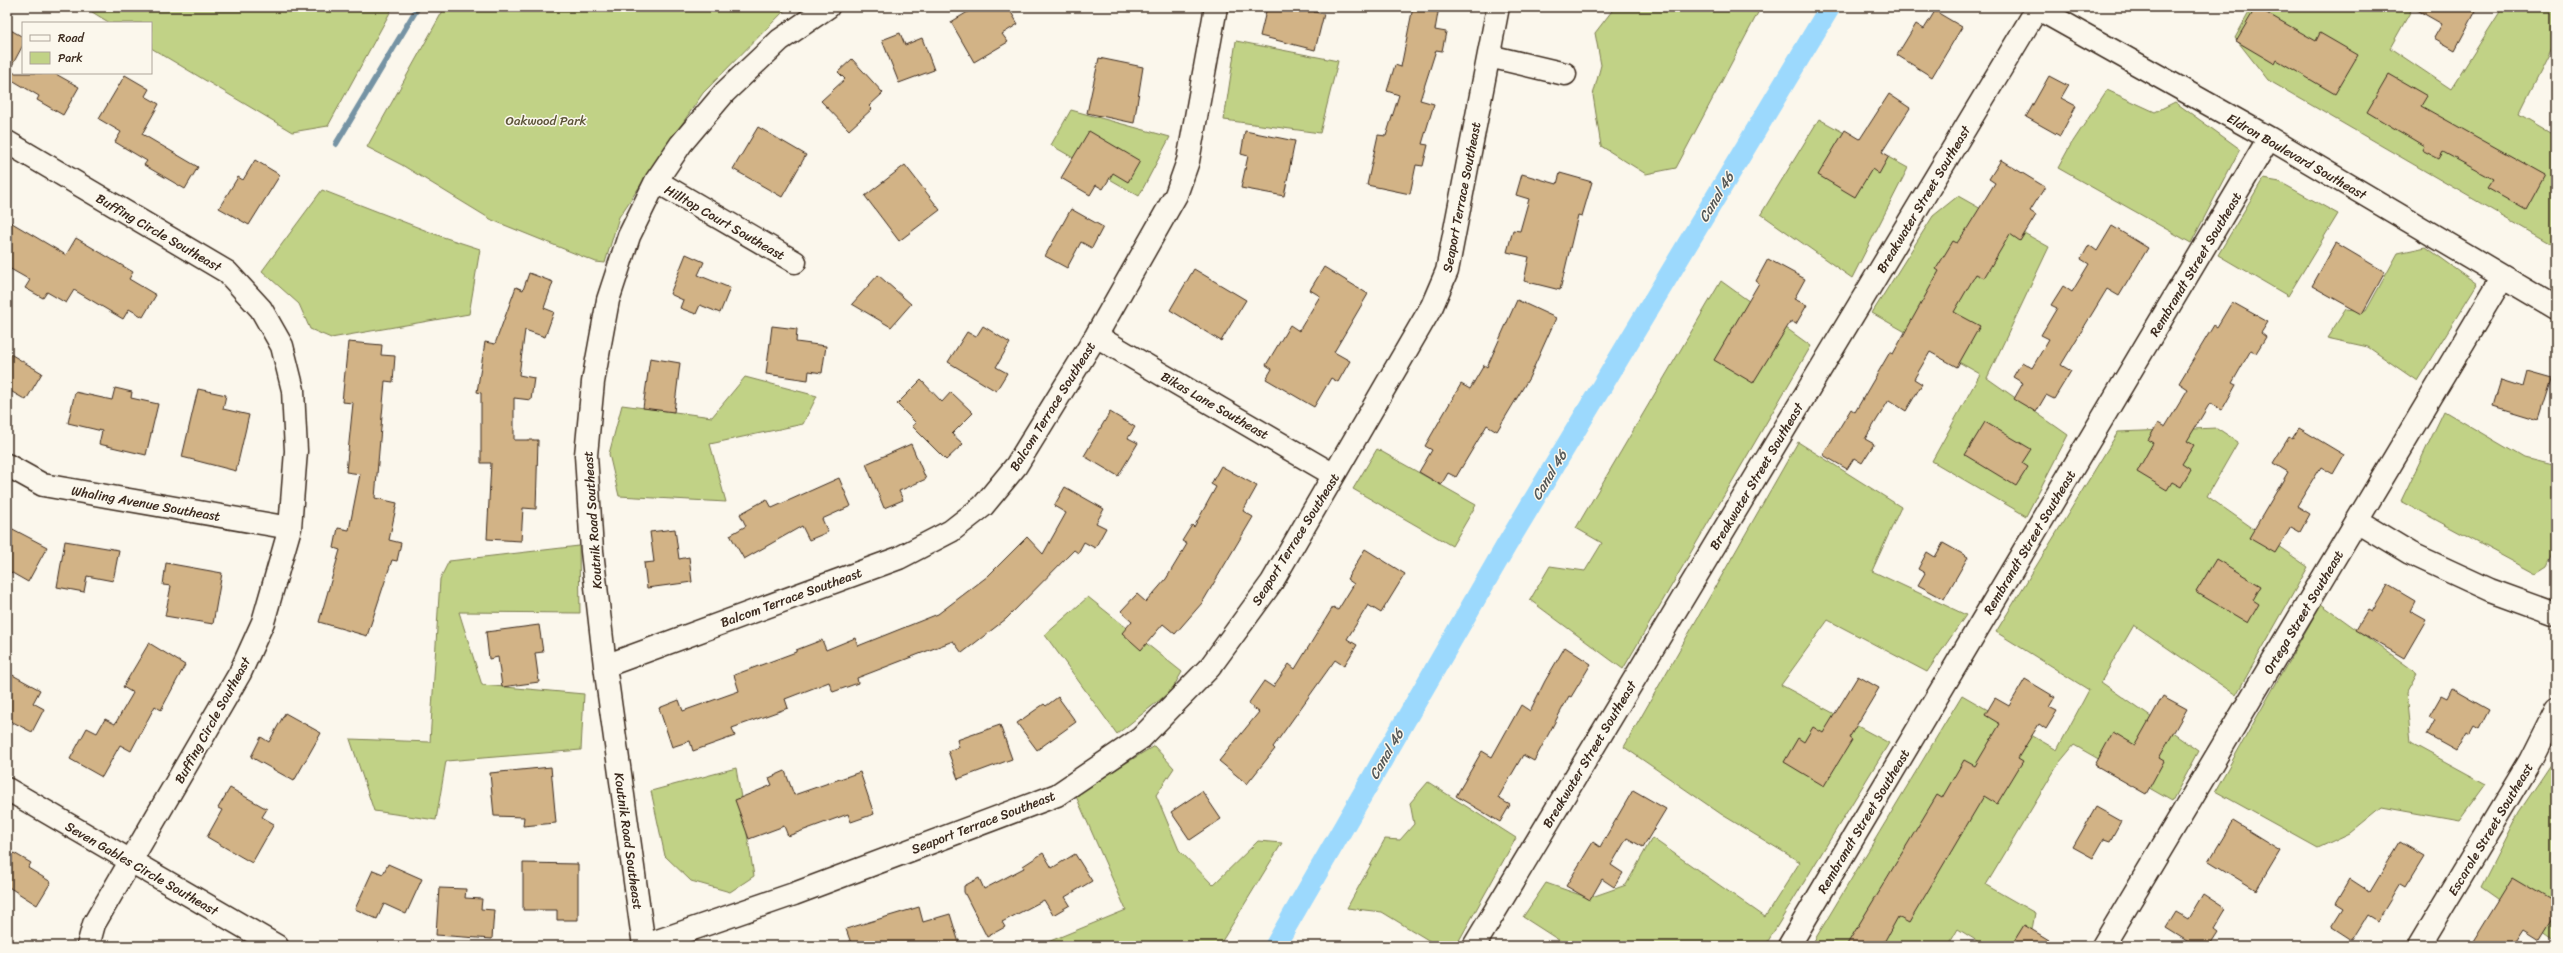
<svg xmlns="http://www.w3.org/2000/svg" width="2563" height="953" font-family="Sriracha,sans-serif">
<rect width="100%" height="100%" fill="#fbf7ec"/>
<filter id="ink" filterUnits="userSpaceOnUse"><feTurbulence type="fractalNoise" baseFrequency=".025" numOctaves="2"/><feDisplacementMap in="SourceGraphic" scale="8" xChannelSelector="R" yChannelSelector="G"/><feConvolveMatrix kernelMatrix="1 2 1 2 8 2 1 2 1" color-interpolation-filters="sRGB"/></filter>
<g filter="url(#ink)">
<path fill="#c1d286" stroke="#7e7e52" d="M84 7H393L328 126 292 132 151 48V23H110Z
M445 7H788L703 93 619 217 605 263 596 262 492 220 402 165 367 147Z
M1615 7H1761L1676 168 1646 174 1601 146 1593 95 1601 65 1595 33Z
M2252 7H2413L2390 48 2451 89 2503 7H2556V40L2519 114 2556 136V247L2268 80 2235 38Z
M1236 41 1338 61 1320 133 1224 120Z
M2107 90 2155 112 2175 102 2240 149 2191 243 2058 168 2070 146Z
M1071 110 1170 137 1139 196 1051 145Z
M1819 119 1908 168 1852 278 1761 214Z
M2263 179 2280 182 2338 214 2288 296 2218 255Z
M322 190 440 236 480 249 469 314 331 338 310 329 299 304 262 271Z
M1958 196 2049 247 1987 378 2068 435 2026 516 1932 461 1980 374 1872 313 1933 216Z
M2426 247 2477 284 2417 381 2368 347 2327 338 2346 309 2366 311 2398 253Z
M1721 281 1811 346 1623 669 1530 600 1550 566 1585 571 1602 543 1576 528Z
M745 377 817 396 803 424 710 444 726 502 619 496 609 454 622 405 712 417Z
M2444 411 2524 458 2556 466V548L2547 567 2536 574 2401 501Z
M2217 428 2238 442 2207 496 2308 567 2236 695 2134 625 2101 682 2199 751 2172 801 2074 745 2059 763 1986 885 2035 913 2029 946H1985L1958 929 1948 946H1811L1962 695 2057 750 2089 690 1996 632 2118 432Z
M1798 442 1901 507 1872 571 1966 615 1927 672 1828 620 1781 685 1889 743 1765 946H1568L1523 917 1546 883 1589 898 1626 885 1652 838 1765 917 1800 862 1721 814 1624 747Z
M1377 449 1476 505 1452 546 1353 489Z
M579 546 580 613 459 612 482 685 584 694 581 750 446 761 436 820 374 811 350 739 430 742 440 579 449 561Z
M1088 597 1182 672 1171 691 1117 734 1045 635Z
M2321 604 2417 673 2406 693 2411 743 2486 784 2459 821 2382 807 2350 833 2318 848 2215 791Z
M1154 746 1174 768 1156 795 1179 850 1213 885 1258 841 1282 843 1219 946H1038L1126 910 1075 794Z
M2556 757V940L2481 887 2519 812Z
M736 768 754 876 730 892 691 881 665 856 651 791Z
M1428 782 1516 838 1456 946H1438L1382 912 1347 908 1385 839 1400 840 1414 824 1410 803Z"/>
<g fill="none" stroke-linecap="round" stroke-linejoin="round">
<path stroke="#7593a4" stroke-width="6" d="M336 144 418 7"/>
<path stroke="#9cd9fd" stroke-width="21" d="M1275 946 1506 546 1830 7"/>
</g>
<path fill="#d2b386" stroke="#3b2a1e" d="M976 7H1008L1018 24 1002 34 1008 42 974 62 951 22Z
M1267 7H1316L1314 12 1324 14 1315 50 1260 36Z
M1413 7H1439L1435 30 1446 32 1442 51 1436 50 1420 100 1434 104 1422 144 1428 145 1423 166 1416 165 1410 194 1367 185 1378 135 1386 136 1399 95 1387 91 1395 65 1401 67Z
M2256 7 2316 41 2320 33 2358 55 2335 94 2277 60 2275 64 2236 41Z
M2412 7H2478L2455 50 2434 38 2442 24Z
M1935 11 1962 27 1932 77 1897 55 1916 24 1924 29Z
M7 28 23 37V45L8 73H54L79 87 63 115 37 100 39 96 7 77Z
M900 33 905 45 922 38 934 70 899 83 882 40Z
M1099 58 1143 67 1134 123 1087 113Z
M852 59 883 93 869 106 872 109 849 130 821 101 845 79 838 72Z
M2389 74 2427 96 2421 106 2545 175 2526 210 2487 188 2493 179 2443 152 2439 159 2422 150 2424 146 2367 112Z
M125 75 149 89 145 96 159 104 142 134 198 167 185 189 144 165 147 161 115 142 121 132 99 119Z
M2049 76 2068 86 2061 98 2076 106 2060 136 2026 117Z
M1889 94 1910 108 1882 152 1889 156 1879 174 1872 169 1855 197 1818 175 1845 130 1860 139Z
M758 127 806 155 782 197 733 169Z
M1089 131 1140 161 1128 182 1113 173 1103 189 1096 185 1090 195 1061 178Z
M1245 131 1295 141 1284 196 1241 188 1248 156 1241 154Z
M255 160 280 175 249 225 219 208 238 177 243 180Z
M2001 160 2045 187 2030 211 2036 215 2020 241 2010 234 1984 278 1976 274 1954 312 1980 326 1957 367 1930 352 1914 379 1922 384 1906 411 1889 400 1865 439 1874 444 1862 463 1854 458 1847 469 1823 455 1851 409 1855 412 1890 352 1893 354 1939 271 1936 269 1953 241 1957 243 1968 227 1995 183 1989 179Z
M905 165 940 210 899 241 865 196Z
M1560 173 1592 182 1582 216 1578 215 1560 290 1524 281 1529 257 1507 252 1513 230 1520 231 1529 199 1516 195 1522 174 1557 184Z
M1071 209 1103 227 1092 248 1081 242 1067 268 1045 256Z
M7 220 66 255 76 238 133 272 129 279 156 295 143 317 129 309 123 319 74 290 66 303 47 292 43 298 25 288 30 280 7 267Z
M2112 226 2148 248 2119 296 2107 289 2061 365 2071 371 2054 399 2046 395 2036 412 2014 399 2023 383 2013 377 2022 362 2032 368 2049 339 2041 335 2057 308 2051 305 2063 286 2072 292 2089 264 2081 259 2089 245 2097 251Z
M2336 243 2385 272 2362 314 2312 286Z
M686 254 704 262 698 275 730 288 720 313 700 305 696 314 680 308 683 300 670 294Z
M1768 259 1805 279 1794 299 1807 305 1796 324 1791 321 1753 383 1714 360 1759 283 1756 281Z
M1324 267 1368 294 1334 352 1350 361 1338 382 1331 378 1314 407 1266 379 1272 369 1266 365 1290 325 1299 331 1320 296 1310 290Z
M1194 269 1246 300 1221 341 1170 310Z
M529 273 553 282 544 308 554 312 545 337 525 330 519 375 534 378 531 400 514 398V440H538L536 509 523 508 521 541 487 539 491 463H481V393L477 392 485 342 495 344 516 287 523 290Z
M878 275 911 304 891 327 852 304Z
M1517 300 1556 318 1529 378 1497 431 1487 425 1456 477 1448 473 1441 485 1419 472 1432 450 1425 446 1461 384 1470 389 1484 365 1487 367Z
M2232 302 2268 322 2261 333 2266 337 2256 353 2251 350 2232 383 2236 385 2222 410 2210 403 2187 441 2194 445 2182 464 2191 470 2181 487 2172 482 2167 490 2137 472 2153 443 2148 440 2158 423 2165 427 2188 389 2179 383 2214 325 2217 327Z
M772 326 797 329 796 342 826 346 822 373 809 371 808 380 766 374Z
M983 326 1010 343 996 367 1007 373 996 391 948 362 967 332 976 337Z
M348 342 382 345 381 355 395 356 393 382 385 381 375 498 397 503 389 540 401 543 397 561 392 560 367 636 319 622 340 550 334 548 338 528 349 530 360 474 346 472 353 403 342 402Z
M7 352 42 373 26 400 7 389Z
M650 358 680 363 674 412 643 408Z
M2527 372 2552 379 2539 420 2493 406 2501 380 2523 387Z
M921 380 942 402 951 392 973 413 952 434 963 444 946 460 912 426 916 423 897 404Z
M115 388 132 392 131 398 158 404 146 455 99 444 102 431 68 423 75 392 112 400Z
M198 389 226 395 223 409 249 415 236 471 182 457Z
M1110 412 1135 427 1128 438 1138 443 1118 476 1084 456Z
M1985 422 2031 449 2022 463 2028 467 2016 486 1965 455Z
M2299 428 2344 455 2333 474 2321 467 2297 506 2310 514 2300 532 2291 527 2275 553 2249 538 2288 472 2273 463 2289 437 2292 439Z
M911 444 926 479 899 491 903 500 884 508 866 464Z
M1221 466 1257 486 1243 511 1253 517 1202 603 1175 634 1163 624 1141 650 1122 633 1132 621 1121 611 1137 594 1146 602 1166 579 1187 544 1182 541 1192 525 1194 527 1216 487 1211 484Z
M839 478 851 506 822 519 828 532 809 540 802 526 744 559 730 535 746 526 740 514 767 499 772 508Z
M1065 487 1104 509 1096 523 1106 528 1095 548 1084 542 1078 553 1074 550 1006 619 962 653 953 641 857 678 858 683 833 692 829 682 785 699 788 708 732 728 735 736 693 751 690 741 672 747 659 708 679 700 683 711 739 691 734 675 796 652V650L822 640 826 650 855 638 858 646 938 614 988 576 1027 537 1043 554 1066 513 1054 506Z
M7 526 47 547 28 582 7 570Z
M675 529 679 559 689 557 692 582 647 588 644 563 654 562 650 532Z
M65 541 119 550 113 581 87 576 84 592 57 587Z
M1943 543 1968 557 1944 599 1918 585 1925 573 1918 569 1927 552 1935 557Z
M1365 549 1405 574 1381 613 1368 605 1347 639 1357 645 1344 666 1335 660 1273 747 1275 749 1247 784 1219 761 1259 712 1248 704 1264 681 1273 687 1289 664 1295 669 1333 607 1338 610 1354 584 1347 579Z
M2216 559 2261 586 2253 600 2259 604 2248 623 2196 592Z
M166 563 222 573 213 624 165 616 171 586 163 585Z
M2388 585 2415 601 2410 611 2426 620 2404 658 2356 630 2368 610 2372 612Z
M539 625 543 652 535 653 539 682 502 687 498 657 489 659 486 632Z
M149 643 185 665 161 710 155 706 131 751 120 745 102 777 70 759 87 728 97 733 105 719 115 724 133 693 123 687Z
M1565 647 1591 664 1571 697 1569 696 1534 761 1523 755 1498 798 1510 805 1500 822 1456 796 1482 751 1492 757 1521 705 1530 711 1545 681Z
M7 672 40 690 33 703 44 709 32 732 7 719Z
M1858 676 1879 688 1849 738 1852 740 1824 786 1784 762 1798 738 1804 742 1813 727 1823 733Z
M2025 679 2055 697 2049 707 2057 711 2046 729 2039 724 2018 758 2023 761 1997 804 1984 796 1909 923 1898 917 1882 946H1846L1937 795 1942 798 1964 760 1975 766 2000 724 1985 715 1995 698 2009 706Z
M2452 689 2489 710 2479 729 2474 726 2469 735 2466 733 2456 751 2427 735 2435 720 2429 717 2441 696 2447 699Z
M2163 696 2187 709 2159 758 2164 761 2146 794 2095 765 2113 732 2135 745Z
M1058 697 1076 722 1037 750 1017 723 1044 704 1046 706Z
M285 713 321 733 294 781 251 757 261 737 269 742Z
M1000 725 1012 759 958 779 948 751 959 747 957 740Z
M551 767 556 823 523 826 524 817 494 816 490 773Z
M785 771 794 795 860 772 874 814 851 822 848 814 788 836 784 826 749 839 735 800 772 785 769 778Z
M230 788 267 809 262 817 274 824 252 863 207 837 222 810 218 808Z
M1633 790 1666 809 1643 847 1627 838 1611 865 1623 873 1614 887 1602 879 1590 900 1566 886 1593 842 1600 847Z
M1202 791 1221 819 1190 840 1171 812Z
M2096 807 2121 821 2110 841 2104 839 2093 858 2073 847Z
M2233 821 2280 850 2256 890 2209 861Z
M2400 842 2424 856 2405 887 2400 884 2377 922 2367 916 2352 940 2332 927 2344 908 2336 903 2350 879 2370 892Z
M7 849 31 863 28 868 51 882 37 905 7 886Z
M1043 853 1052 868 1075 854 1092 881 1065 897 1070 905 1053 915 1044 900 1002 922 1005 927 987 937 964 892V886L979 878 984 889 1024 868 1023 866Z
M523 863 578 864V920H557V910H523Z
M388 864 422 879 406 914 384 904 377 919 355 909 373 870 383 874Z
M2512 878 2556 904V913L2540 939 2524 929 2513 946H2470Z
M439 888 466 889 465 898 482 899 481 909 494 910 492 939 436 935Z
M2203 894 2226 909 2214 929 2218 932 2209 946H2195L2166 928 2176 912 2188 919Z
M919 907 923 922 950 914 960 946H852L846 929Z
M2024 925 2059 946H2011Z"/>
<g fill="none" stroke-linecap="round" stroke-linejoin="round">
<g stroke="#3b2a1e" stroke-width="25">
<path id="minor" d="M2035 7 2269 138 2556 308
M1489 56 1565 74
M7 142 227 272 261 309 282 346 293 390 296 451 290 528 263 622 240 673 94 924 88 946
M656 181 795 262
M1096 336 1334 475
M7 465 43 485 290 528
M2357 521 2410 553 2490 590 2556 614
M605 666 899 558 951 531 983 506 1016 466 1096 336 1176 195 1188 161 1216 7
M7 789 277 946
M643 946 794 894 1057 795 1141 738 1210 667 1272 582 1432 306 1447 271 1498 7
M644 946 605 666 592 551 586 455 593 382 608 300 629 236 656 181 681 144 725 92 780 40 828 7
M1474 946 2038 7
M1789 946 2269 138
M2103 946 2502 278
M2419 946 2530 761 2556 709"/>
</g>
<use href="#minor" stroke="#fbf7ec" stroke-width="22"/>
</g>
</g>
<g text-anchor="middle" stroke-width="3" stroke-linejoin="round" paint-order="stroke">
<g font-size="13" fill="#5c5438" stroke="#fbf7ec">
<text x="546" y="125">Oakwood Park</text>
</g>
<g font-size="13" fill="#3b2a1e" stroke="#fbf7ec">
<text transform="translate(2297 156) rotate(30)" y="5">Eldron Boulevard Southeast</text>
<text transform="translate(1461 197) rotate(-79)" y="5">Seaport Terrace Southeast</text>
<text transform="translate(1923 199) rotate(-59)" y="5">Breakwater Street Southeast</text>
<text transform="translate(725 222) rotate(30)" y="5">Hilltop Court Southeast</text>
<text transform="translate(159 232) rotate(30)" y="5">Buffing Circle Southeast</text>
<text transform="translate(2195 264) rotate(-59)" y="5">Rembrandt Street Southeast</text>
<text transform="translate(1215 405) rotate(30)" y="5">Bikas Lane Southeast</text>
<text transform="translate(1052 406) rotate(-58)" y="5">Balcom Terrace Southeast</text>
<text transform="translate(1756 476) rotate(-59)" y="5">Breakwater Street Southeast</text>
<text transform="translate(146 503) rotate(10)" y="5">Whaling Avenue Southeast</text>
<text transform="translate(592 520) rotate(-94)" y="5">Koutnik Road Southeast</text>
<text transform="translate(1295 539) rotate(-58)" y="5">Seaport Terrace Southeast</text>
<text transform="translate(2029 542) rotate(-59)" y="5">Rembrandt Street Southeast</text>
<text transform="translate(791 597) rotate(-20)" y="5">Balcom Terrace Southeast</text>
<text transform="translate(2303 612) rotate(-59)" y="5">Ortega Street Southeast</text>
<text transform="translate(212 720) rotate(-61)" y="5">Buffing Circle Southeast</text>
<text transform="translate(1589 754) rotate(-59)" y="5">Breakwater Street Southeast</text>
<text transform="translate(1863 821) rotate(-59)" y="5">Rembrandt Street Southeast</text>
<text transform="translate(983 822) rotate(-21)" y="5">Seaport Terrace Southeast</text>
<text transform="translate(2490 829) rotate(-59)" y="5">Escarole Street Southeast</text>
<text transform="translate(629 841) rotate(82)" y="5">Koutnik Road Southeast</text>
<text transform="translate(142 868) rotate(30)" y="5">Seven Gables Circle Southeast</text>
</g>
<g font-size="14" font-style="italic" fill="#535656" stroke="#fbf7ec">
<text transform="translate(1716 197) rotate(-59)" y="5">Canal 46</text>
<text transform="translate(1549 475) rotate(-59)" y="5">Canal 46</text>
<text transform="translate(1386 754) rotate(-60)" y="5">Canal 46</text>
</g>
</g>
<rect width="2563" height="953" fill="none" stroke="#fbf7ec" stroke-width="24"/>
<rect x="12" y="12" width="2539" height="929" fill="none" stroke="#3b2a1e" stroke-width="1.5" filter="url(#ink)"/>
<rect x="22" y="22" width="130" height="52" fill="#fbf7ec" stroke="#aea59a"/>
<rect x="30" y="35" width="20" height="6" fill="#fbf7ec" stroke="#aea59a"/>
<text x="58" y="42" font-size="12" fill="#3b2a1e">Road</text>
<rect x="30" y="52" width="20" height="12" fill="#c1d286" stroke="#aea59a"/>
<text x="58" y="62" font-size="12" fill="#3b2a1e">Park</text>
</svg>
